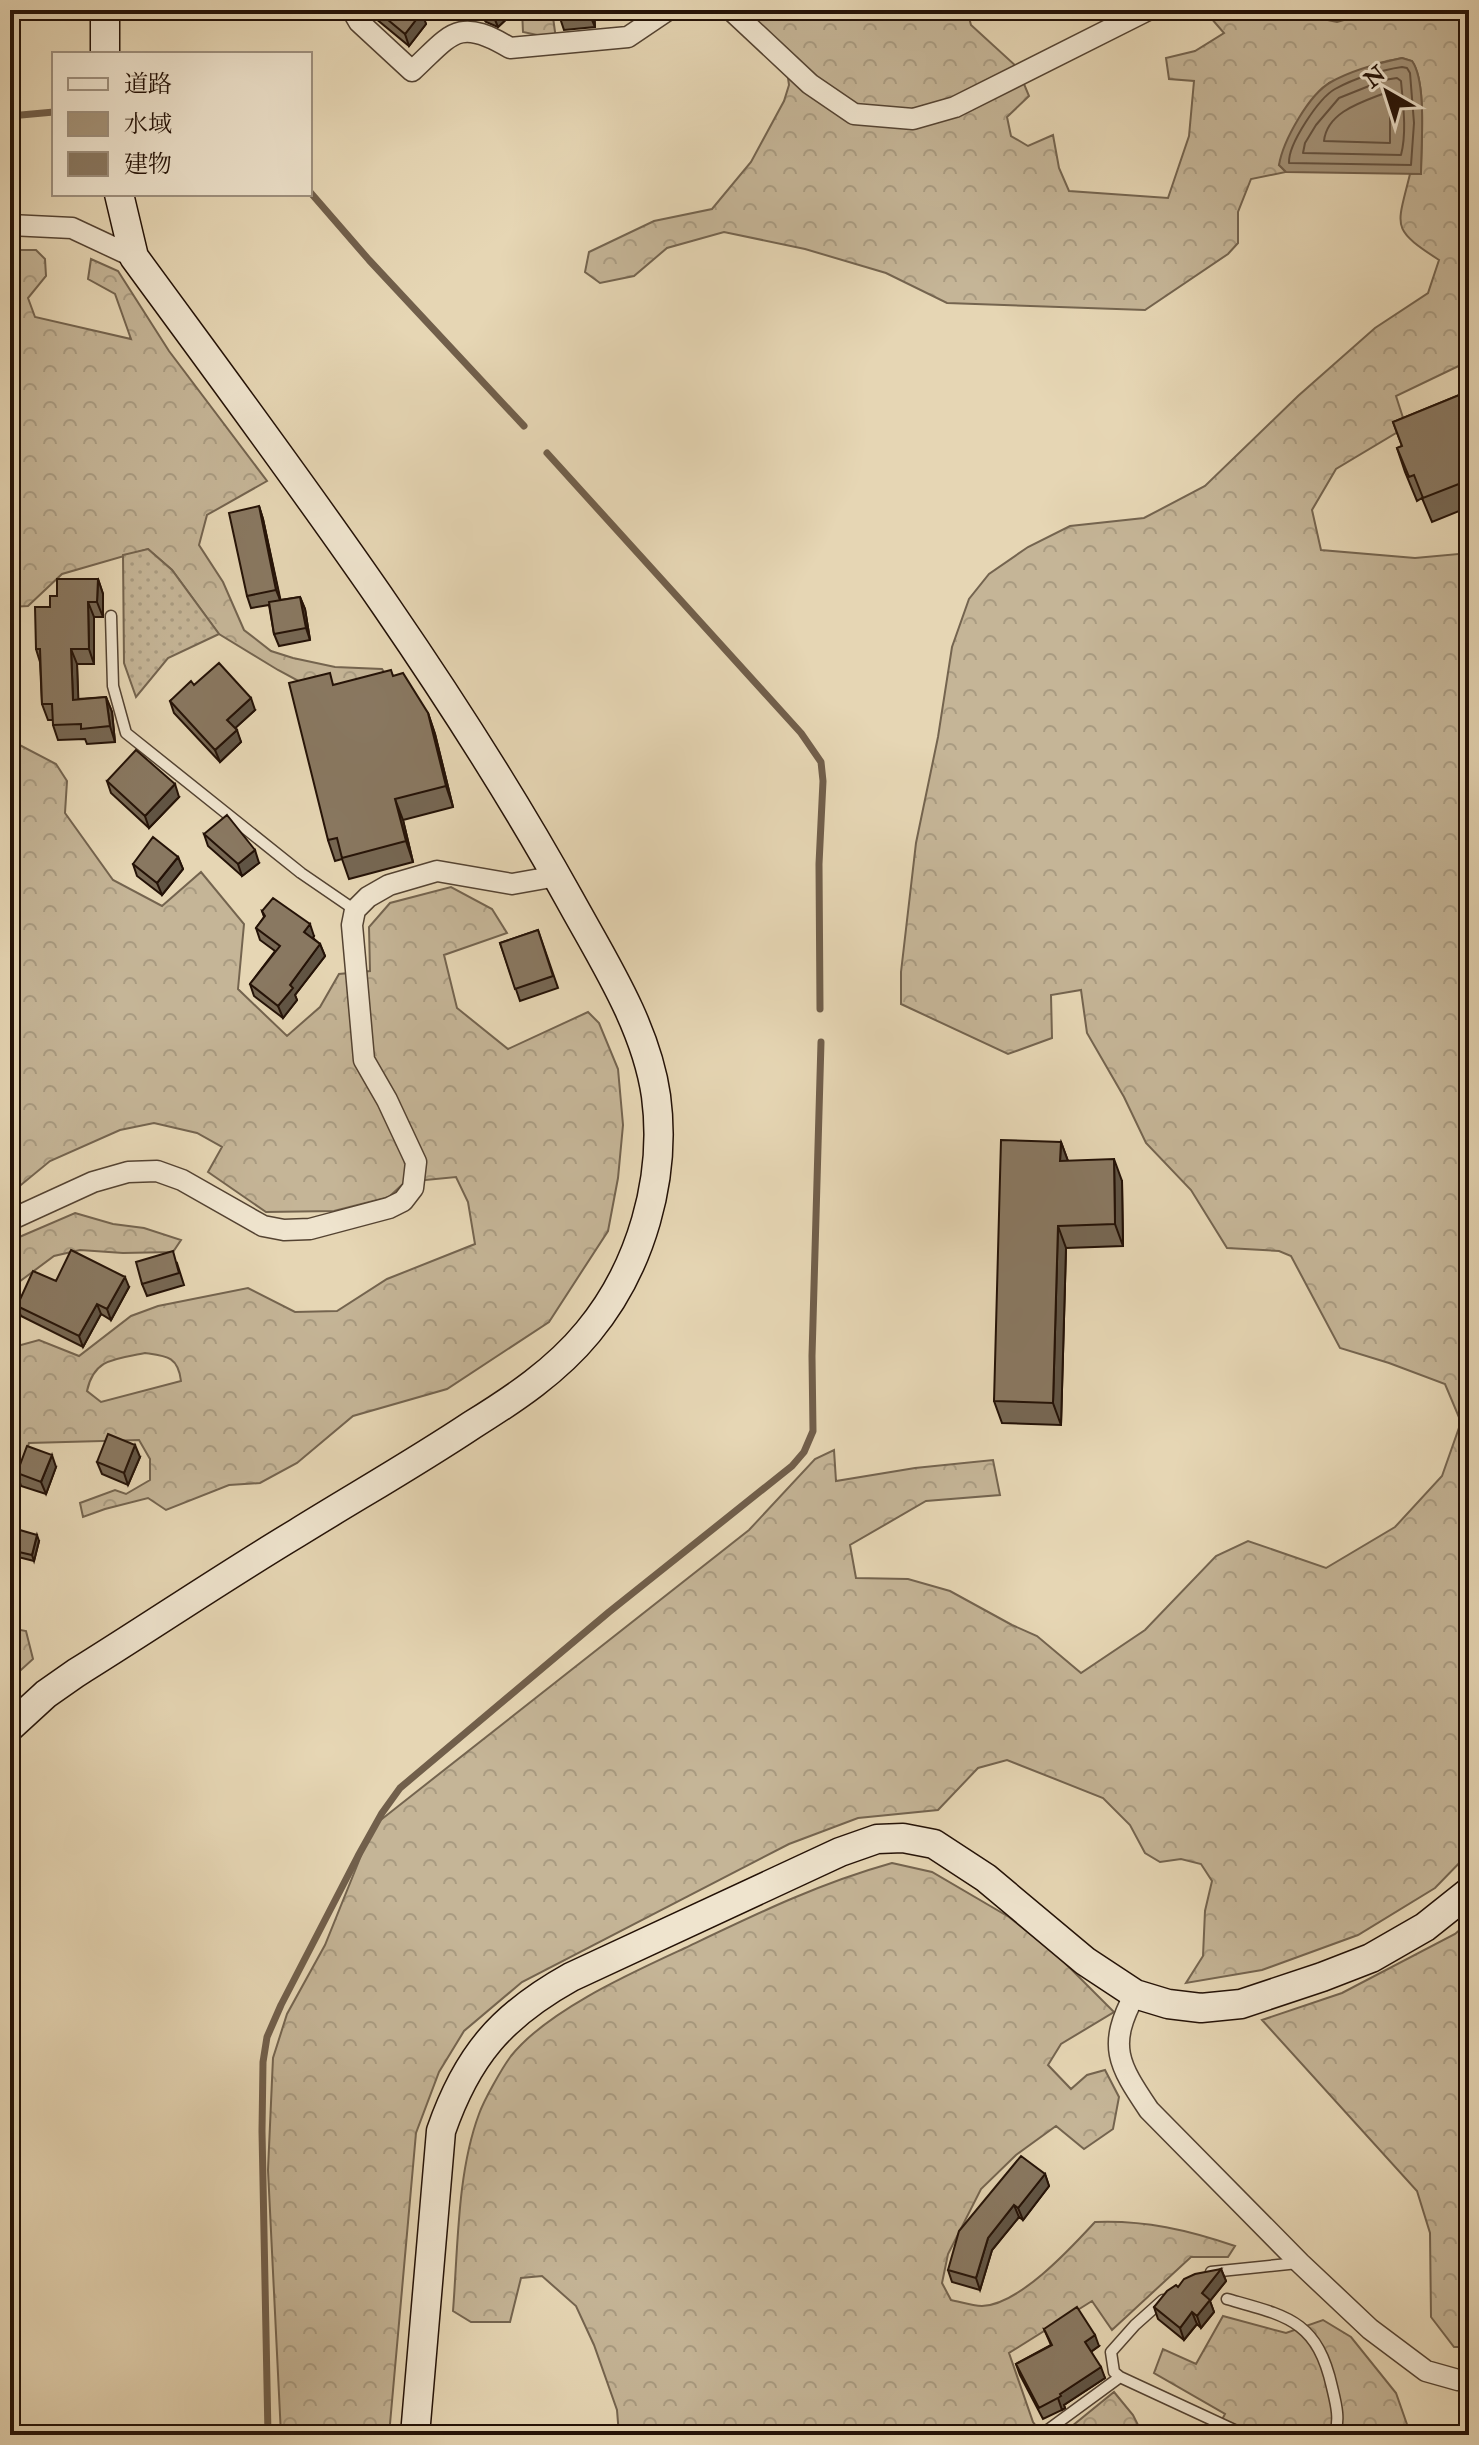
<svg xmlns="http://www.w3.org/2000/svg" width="1479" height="2445" font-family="'IM FELL Double Pica','Noto Serif JP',serif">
<defs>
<pattern id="forest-crowns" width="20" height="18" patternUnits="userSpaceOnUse" patternTransform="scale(2)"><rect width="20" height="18" fill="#c5b597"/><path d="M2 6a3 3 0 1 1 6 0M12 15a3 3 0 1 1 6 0" fill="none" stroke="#a99b81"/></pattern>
<pattern id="garden-dots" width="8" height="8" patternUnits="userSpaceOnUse" patternTransform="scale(2)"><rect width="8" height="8" fill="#c5b597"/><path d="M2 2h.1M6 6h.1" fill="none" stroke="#a99b81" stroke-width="1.8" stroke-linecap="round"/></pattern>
</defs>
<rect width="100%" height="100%" fill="#e6d6b4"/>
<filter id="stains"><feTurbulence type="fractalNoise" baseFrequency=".0025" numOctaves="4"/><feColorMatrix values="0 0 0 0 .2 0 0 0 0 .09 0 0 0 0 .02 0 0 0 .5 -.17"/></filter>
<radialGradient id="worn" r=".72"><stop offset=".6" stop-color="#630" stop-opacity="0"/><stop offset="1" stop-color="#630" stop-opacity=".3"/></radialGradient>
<path fill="url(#forest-crowns)" stroke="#74644f" stroke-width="2" fill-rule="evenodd" d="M522 10H552L556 39 523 32Z
M743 10H967L971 25 1017 67 1029 96 1007 117 1011 136 1028 146 1053 135 1059 168 1069 191 1168 198 1189 136 1194 81 1169 79 1166 58 1195 51 1224 33 1204 10H1239L1251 16 1294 13 1337 22 1379 10H1469V361L1396 396 1406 427 1336 469 1312 510 1321 550 1415 558 1469 553V1853L1435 1888 1358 1935 1262 1970 1186 1983 1203 1956 1205 1911 1212 1881 1201 1864 1181 1859 1160 1862 1145 1853 1130 1825 1103 1798 1007 1760 978 1768 938 1810 858 1818 789 1844 522 1982 464 2031 439 2072 416 2133 389 2435H281L268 2170 273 2058 287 2014 325 1945 373 1826 749 1530 815 1459 834 1450 836 1481 915 1468 993 1460 1000 1495 926 1501 850 1545 856 1578 908 1579 950 1591 1012 1625 1037 1636 1081 1673 1145 1630 1216 1556 1248 1541 1326 1568 1395 1527 1442 1476 1461 1422 1445 1384 1389 1363 1340 1348 1291 1256 1279 1251 1227 1248 1191 1190 1146 1143 1124 1097 1087 1033 1081 990 1051 995 1052 1038 1008 1054 901 1004V972L916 843 938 737 952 647 969 599 989 574 1028 547 1070 526 1144 518 1205 486 1298 396 1375 328 1428 293 1439 260C1390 228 1397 228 1410 174L1421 173C1421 146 1427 82 1412 61L1402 58 1379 63 1329 83 1279 165 1286 172 1251 179 1238 212V243L1228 254 1145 310 947 303 886 273 805 249 724 232 667 248 634 276 600 283 585 272 589 252 654 221 712 209 751 162 784 101 789 85 784 49Z
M21 250H36L45 259 46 276 28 298 35 317 131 339 115 294 88 279 91 259 118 271 169 351 267 481 207 515 199 545 223 582 244 630 271 651 293 658 335 667 382 669 389 680 360 688 304 684 278 670 219 634 172 570 148 549 62 574 28 606 10 607V252Z
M10 740 56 764 67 781 65 813 113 880 162 906 201 872 244 924 238 989 287 1036 320 1007 339 974 370 971 369 927 390 903 451 887 492 909 507 933 444 955 457 1008 508 1049 588 1012 599 1023 618 1069 623 1125 618 1178 608 1231 549 1322 447 1389 353 1416 297 1463 260 1483 229 1485 166 1510 148 1498 105 1509 83 1517 80 1503 115 1490 126 1494 150 1480V1459L139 1440 29 1443 10 1499V1348L39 1340 79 1356 131 1316 158 1306 248 1288 295 1312 337 1311 387 1279 475 1244 468 1202 456 1177 405 1182 389 1197 334 1211 266 1212 208 1172 222 1147 197 1133 154 1123 120 1130 50 1161 10 1194ZM145 1353C166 1356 178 1356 181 1381L101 1402 87 1391C94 1358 116 1359 145 1353Z
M75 1213 113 1224 144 1228 181 1240 173 1252 123 1253 80 1250 54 1256 19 1282 10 1295V1241Z
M10 1628 26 1631 33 1659 10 1680Z
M892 1863 932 1872 1009 1917 1058 1956 1114 2012 1061 2044 1048 2065 1071 2089 1087 2075 1105 2070 1119 2097 1113 2129 1084 2149 1056 2126 1016 2155 981 2189 948 2254 942 2283 951 2300C961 2302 972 2306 982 2306 1019 2305 1071 2248 1095 2222 1145 2220 1188 2230 1235 2246L1228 2257H1191L1112 2330 1092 2301 1009 2353 1033 2422 1043 2435H619L617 2410 594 2345 576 2306 542 2276 521 2278 510 2322H471L453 2311C458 2248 457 2173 479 2114 484 2100 502 2068 511 2056 548 2010 631 1973 685 1948 754 1915 817 1884 892 1863Z
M1469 1922V2347H1454L1431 2317 1430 2233 1417 2191 1262 2020 1342 1993 1455 1934Z
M1223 2316 1286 2333 1323 2320 1351 2337 1396 2393 1410 2433 1408 2435H1214L1225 2414 1154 2373 1163 2349 1196 2364Z
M1114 2392 1133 2415 1143 2435H1061Z"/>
<path fill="url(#garden-dots)" stroke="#74644f" stroke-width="2" d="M148 549 172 570 219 634 168 658 136 697 124 663 123 555Z"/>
<path fill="#a49379" stroke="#715f4b" stroke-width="2" d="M1402 58 1412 61C1427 82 1421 146 1421 174L1286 172 1279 165C1283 141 1309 94 1331 82 1352 70 1379 63 1402 58Z"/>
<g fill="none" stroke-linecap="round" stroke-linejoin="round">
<path stroke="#645240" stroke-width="2" d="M1402 67 1407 68 1410 73 1414 123 1411 165 1289 163C1288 144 1319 98 1335 89 1355 78 1381 70 1402 67Z
M1397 78 1401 81C1403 104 1407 132 1401 155L1303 153 1305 143 1316 125 1339 98 1384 80Z
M1385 93 1390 96V143L1324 141C1327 112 1362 102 1385 93Z"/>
<path stroke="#715f4b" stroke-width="7" d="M10 116 54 112
M310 192 369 260 524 426
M547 453 801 733 821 762 823 781 819 864 820 1009
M268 2435 262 2131 263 2062 267 2037 281 2005 358 1856 382 1813 400 1788 609 1612 792 1466 804 1452 813 1431 812 1356 821 1042"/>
<g stroke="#544332" stroke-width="13">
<path id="lane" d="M111 616 113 686 126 733 301 873 355 910
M1211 2272 1298 2263
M1227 2299C1287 2316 1317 2320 1332 2387 1336 2404 1340 2418 1335 2435
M1163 2300 1135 2325 1111 2352 1114 2372 1120 2377 1245 2435
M1041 2435 1120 2377"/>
</g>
<g stroke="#544332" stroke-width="23">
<path id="street" d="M352 10 359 22 412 71C451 35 457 16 510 48L628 37 668 10
M731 10 810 84 854 114 913 119 955 107 1148 10
M10 225 72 228 134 257
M10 1220 93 1182 128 1172 157 1171 182 1180 263 1226 284 1230 310 1229 389 1208 403 1201 413 1188 416 1162 387 1100 364 1060 352 925 355 910 368 897 389 885 437 871 512 884 557 876
M1135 1994C1107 2046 1118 2064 1149 2110L1300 2263 1370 2329 1426 2371 1458 2380 1469 2381"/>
</g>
<g stroke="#241207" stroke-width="31">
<path id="secondary" d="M105 10V54
M10 1727 46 1694 76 1673C150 1627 222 1578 297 1533 355 1497 415 1463 472 1425 514 1399 556 1371 588 1332 641 1268 667 1178 656 1096 646 1026 603 960 570 900 444 673 287 466 134 257L119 194
M415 2435 441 2131C467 2056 501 2016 571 1977L840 1852 877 1839 903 1838 934 1844 986 1878 1085 1961 1135 1994 1168 2004 1201 2008 1241 2004 1322 1977 1371 1958 1425 1927 1469 1892"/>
</g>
<use href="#lane" stroke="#efe4ce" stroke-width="10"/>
<use href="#street" stroke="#efe4ce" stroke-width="20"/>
<use href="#secondary" stroke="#efe4ce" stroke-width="28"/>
</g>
<path fill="#766753" stroke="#241207" stroke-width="2" d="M367 10H419L426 24 409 46 369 13Z
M475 10H512L513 13 498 27 486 22Z
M594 10 595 27 564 30 560 18Z
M1469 391V507L1432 522 1422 498 1417 501 1405 472 1397 448 1402 446 1393 422Z
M259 506 263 519 280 600 300 597 305 609 310 640 279 646 274 634 269 605 251 608 247 596Z
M98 579 103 594V617H94V664H77L78 699 106 697 112 712 115 742 87 744 85 739 58 740 53 725V720H48L42 704 40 662 36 649 50 607Z
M393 676 428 713 435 734 453 807 403 820 413 862 349 879 342 859 335 861 328 840 334 685Z
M194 685 255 710 235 728 241 742 220 762 174 713 170 701Z
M107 781 179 797 149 828 111 793Z
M204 834 259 863 242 876 208 846Z
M178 857 183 869 162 895 137 876 133 864Z
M262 911 314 936 313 938 320 944 325 956 295 995 297 1000 283 1018 254 996 250 984 275 951 260 940 256 928 264 917Z
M538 930 558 988 520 1001 500 943Z
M1061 1142 1068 1161 1122 1181 1123 1246 1066 1248 1061 1425 1002 1423 994 1401Z
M177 1263 184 1285 147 1296 142 1284Z
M56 1281 129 1287 111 1320 101 1314 83 1347 21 1316 17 1306Z
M140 1457 128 1485 102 1474 97 1462Z
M56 1467 46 1494 21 1486 17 1473Z
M10 1539 39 1541 34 1561 10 1555Z
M1045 2174 1049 2186 1023 2220 1019 2217 992 2250 980 2290 952 2282 948 2270Z
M1221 2269 1226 2281 1210 2301 1214 2312 1201 2328 1197 2324 1184 2340 1158 2319 1154 2307 1178 2287Z
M1044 2329 1099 2346 1091 2352 1105 2378 1064 2405 1065 2408 1062 2410 1043 2419 1020 2375 1016 2364 1051 2345Z"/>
<path fill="#605444" stroke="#241207" stroke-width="2" d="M498 10H512L513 13 498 27 493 15Z
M590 10H594L595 27 590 15Z
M422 12 426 24 409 46 405 34Z
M259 506 263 519 281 602 276 590Z
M98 579 103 594V617L97 602Z
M300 597 305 609 310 640 306 628Z
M88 602 94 617V664L89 649Z
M71 649 77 664 79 715 73 700Z
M106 697 112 712 115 742 110 726Z
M251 698 255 710 231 732 227 720Z
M428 713 435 734 453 807 446 786Z
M237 730 241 742 220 762 215 750Z
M175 784 179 797 149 828 145 816Z
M395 799 403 820 413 862 406 841Z
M255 850 259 863 242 876 238 864Z
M178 857 183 869 162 895 157 883Z
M310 924 314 936 309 944 304 932Z
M320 944 325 956 295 995 297 1000 283 1018 278 1006 290 985Z
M1061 1142 1069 1164 1060 1161Z
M1114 1159 1122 1181 1123 1246 1115 1224Z
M1058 1226 1066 1248 1061 1425 1053 1403Z
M125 1277 129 1287 111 1320 107 1309Z
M97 1304 101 1314 83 1347 79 1336Z
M135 1445 140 1457 128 1485 124 1473Z
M52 1455 56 1467 46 1494 41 1482Z
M37 1535 39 1541 34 1561 32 1555Z
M1045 2174 1049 2186 1023 2220 1018 2208Z
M1014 2205 1019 2217 992 2250 980 2290 976 2278 988 2238Z
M1221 2269 1226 2281 1210 2301 1214 2312 1201 2328 1197 2316 1202 2293Z
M1192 2312 1197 2324 1184 2340 1180 2328Z
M1095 2335 1099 2346 1089 2353 1085 2342Z
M1101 2367 1105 2378 1064 2405 1065 2408 1062 2410 1058 2398 1060 2394Z"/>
<path fill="#897861" stroke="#241207" stroke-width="2" d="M376 10H419L422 12 405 34Z
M482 10H498L493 15Z
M559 10H590V15L560 18Z
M1469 391V480L1423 498 1414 475 1409 477 1397 448 1402 446 1393 422Z
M259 506 276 590 247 596 229 513Z
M57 579H98L97 602H88L89 649H71L73 700 106 697 110 726 81 729V724L53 725 52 704H42L40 649H36L35 607H50V596H57Z
M300 597 306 628 274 634 269 602Z
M219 663 251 698 227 720 237 730 215 750 170 701 191 681 194 685Z
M391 670 393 676 403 673 428 713 446 786 395 799 406 841 342 858 337 838 328 840 289 683 330 673 333 685Z
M136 750 175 784 145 816 107 781Z
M227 815 255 850 238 864 204 834Z
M153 837 178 857 157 883 133 864Z
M273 898 310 924 304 932 320 944 290 985 293 988 278 1006 250 984 280 946 256 928 265 916 262 911Z
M538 930 553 976 515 989 500 943Z
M1001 1140 1061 1142 1060 1161 1114 1159 1115 1224 1058 1226 1053 1403 994 1401Z
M71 1250 125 1277 107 1309 97 1304 79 1336 17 1306 33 1271 56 1281Z
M173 1251 179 1273 142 1284 136 1262Z
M108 1434 135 1445 124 1473 97 1462Z
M27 1446 52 1455 41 1482 17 1473Z
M13 1528 37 1535 32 1555 10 1550V1539Z
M1021 2156 1045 2174 1018 2208 1014 2205 988 2238 976 2278 948 2270 959 2231Z
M1221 2269 1202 2293 1210 2300 1197 2316 1192 2312 1180 2328 1154 2307 1167 2291 1176 2285 1178 2287 1184 2279 1195 2274Z
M1077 2307 1095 2335 1085 2342 1101 2367 1060 2394 1061 2396 1058 2398 1039 2408 1016 2364 1052 2345 1044 2329Z"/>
<rect width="1479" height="2445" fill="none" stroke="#e6d6b4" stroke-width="40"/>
<rect x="12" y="12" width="1455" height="2421" fill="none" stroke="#241207" stroke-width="4"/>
<rect x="20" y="20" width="1439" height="2405" fill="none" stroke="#241207" stroke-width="2"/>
<rect x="52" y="52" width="260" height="144" fill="#efe4ce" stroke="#9e907e" stroke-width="2"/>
<rect x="68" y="78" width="40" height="12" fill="#efe4ce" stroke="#9e907e" stroke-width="2"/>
<text x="124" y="92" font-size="24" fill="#241207">道路</text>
<rect x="68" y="112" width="40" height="24" fill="#a49379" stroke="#9e907e" stroke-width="2"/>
<text x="124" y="132" font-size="24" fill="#241207">水域</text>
<rect x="68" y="152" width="40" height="24" fill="#897861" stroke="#9e907e" stroke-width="2"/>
<text x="124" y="172" font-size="24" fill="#241207">建物</text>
<g transform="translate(1387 92) rotate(321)" stroke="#efe4ce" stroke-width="6" paint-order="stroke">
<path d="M0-6L14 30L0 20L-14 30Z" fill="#241207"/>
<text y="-12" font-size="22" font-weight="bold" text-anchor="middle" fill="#241207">N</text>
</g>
<rect width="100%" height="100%" filter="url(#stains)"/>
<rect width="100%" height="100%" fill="url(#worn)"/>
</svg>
